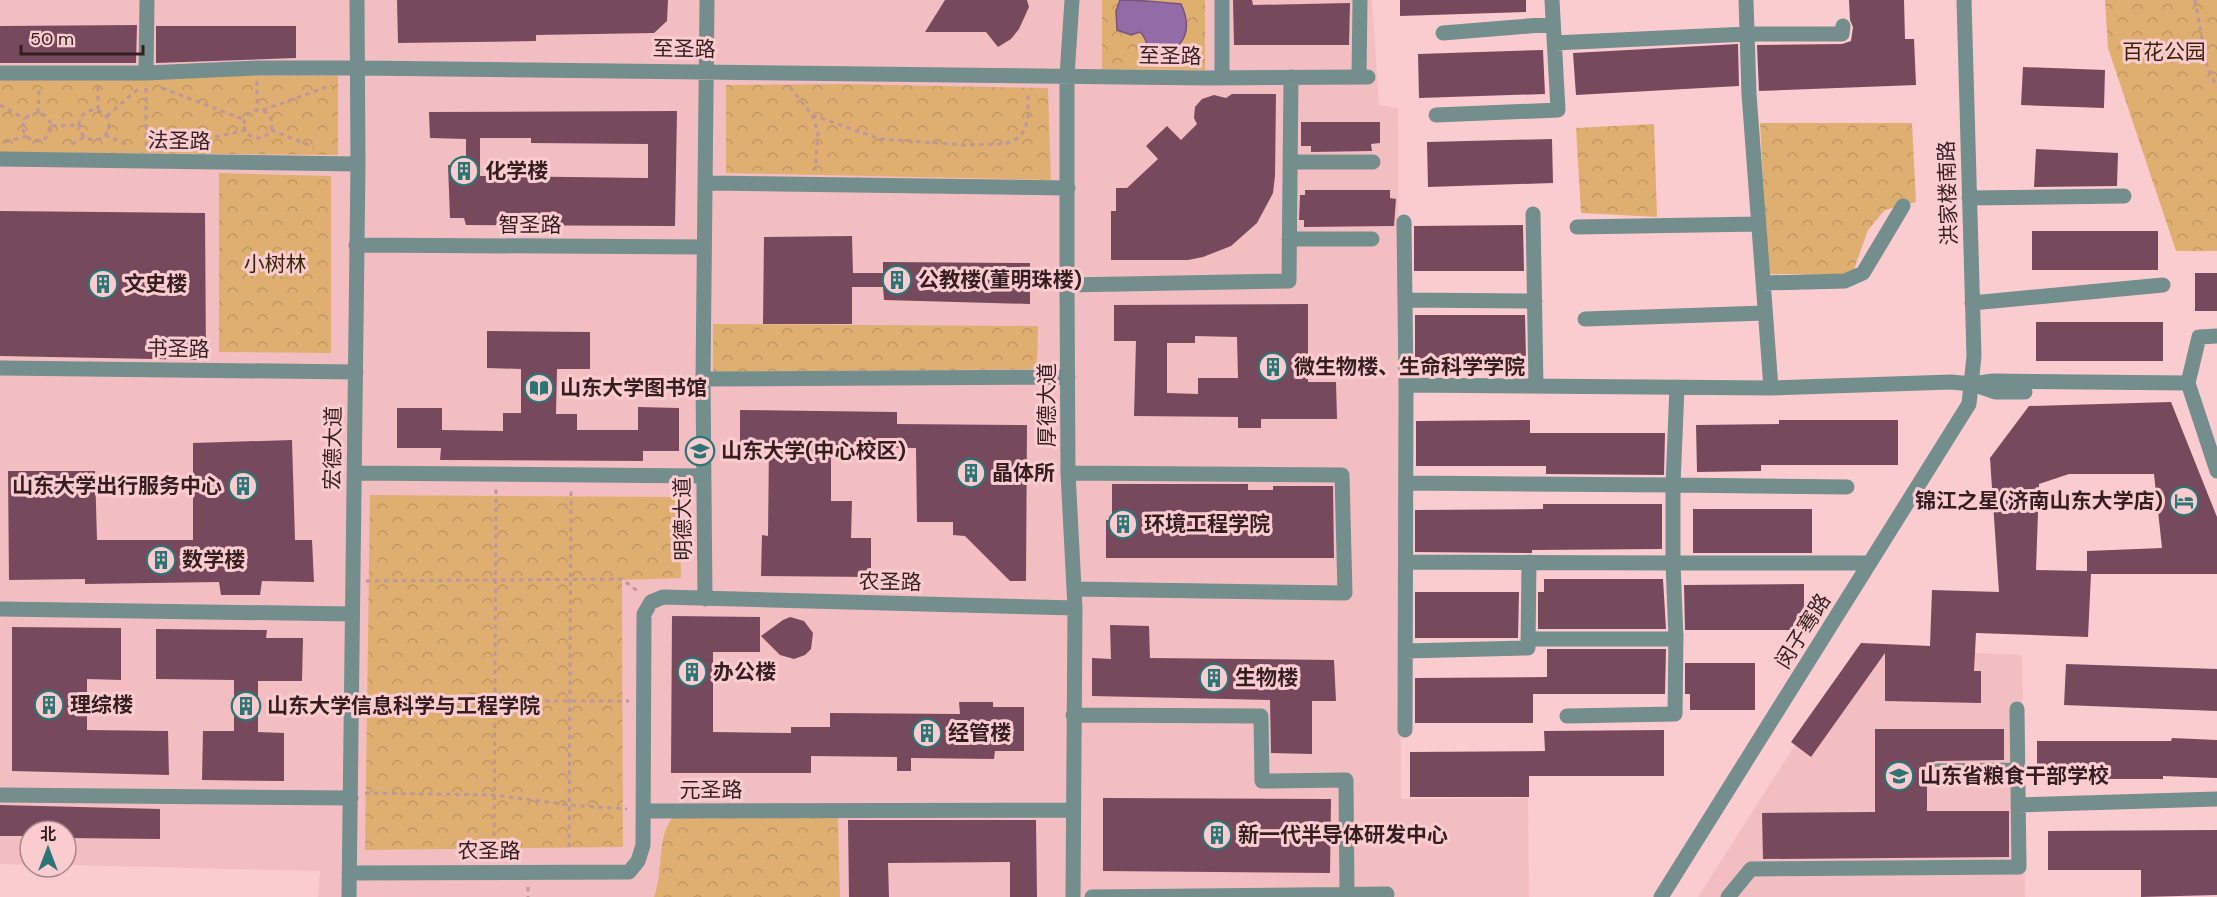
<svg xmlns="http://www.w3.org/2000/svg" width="2217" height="897" font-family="'DM Sans','Noto Sans SC',sans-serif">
<defs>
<pattern id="forest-crowns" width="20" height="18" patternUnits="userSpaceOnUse" patternTransform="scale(1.5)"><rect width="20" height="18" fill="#dfaf71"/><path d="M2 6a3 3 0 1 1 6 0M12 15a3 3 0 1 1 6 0" fill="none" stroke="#c09662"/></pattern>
</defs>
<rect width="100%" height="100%" fill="#fbcccf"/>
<path fill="#f3bec2" d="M0 0H1372L1379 105 1398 108 1401 799 1528 798 1529 897H318L320 871 66 865V831H30V865L0 864Z
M1857 647 2022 655 2025 897H1698Z"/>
<path fill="url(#forest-crowns)" d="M1102 0H1205V70L1102 69Z
M2105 0H2217V251H2176L2108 48Z
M0 75 338 76V155L0 152Z
M840 84 1048 88 1051 180 726 173V85Z
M1760 123H1912L1916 202 1885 210 1868 230 1852 275 1768 274Z
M1654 124 1657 217 1581 213 1576 128Z
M219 173 331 176V353L219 352Z
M713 324 1038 326 1037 369 713 372Z
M370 495 680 497 681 578 622 580 623 847 365 850Z
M838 815 840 897H654C664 872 656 840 672 818Z"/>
<path fill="#926ba7" stroke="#76547e" stroke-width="1.5" d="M1120 0C1141 0 1160 2 1181 4 1194 31 1183 52 1154 57 1146 49 1148 39 1140 32L1131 35 1117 30 1116 11Z"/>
<path fill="#77495d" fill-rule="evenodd" d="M397 0H668L667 21 654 33 536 35V41L398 43Z
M945 0H1027L1029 7 1019 29 1011 39 998 47 986 32H925Z
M1233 0H1252L1253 5 1350 3 1349 45H1234Z
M1400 0H1526V12L1400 16Z
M1849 0H1904L1905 39H1914L1916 85 1759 91 1757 45 1842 44 1851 41 1853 27 1850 20Z
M137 25 136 63H0V26Z
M156 26H296V58L156 63Z
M1738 44 1739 86 1576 95 1573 53Z
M1543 50 1545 94 1419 98 1418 54Z
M2023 67 2105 70 2104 108 2021 105Z
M1232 94H1276L1275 176 1273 193 1257 223 1231 246 1203 257 1188 260H1111V211H1116V188H1127L1158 159 1146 146 1167 126 1181 140 1197 124 1194 118 1195 107 1202 99 1214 95 1226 98Z
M677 111 675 226 466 225 464 218H450L448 165H466V139L430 138 429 112ZM480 138H531V143L648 144V178L480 176Z
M1301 122H1380V143L1371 144 1372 151 1311 152V146H1301Z
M1552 139 1553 183 1428 187 1427 142Z
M2036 149 2118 153 2117 186 2034 187Z
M1305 190H1390V198L1396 199 1394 226 1304 227V220H1299L1300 195H1305Z
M0 211 205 213 206 360 0 356Z
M1523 225 1524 271H1414V226Z
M2032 231H2158V270H2032Z
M852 236 853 273H883V262L1030 263V304L884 300 883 287H852V324H763L764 237Z
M2195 273H2217V311H2195Z
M1308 304V382H1336L1337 419H1261V428H1238V417L1134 416 1136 341H1114V305ZM1195 336 1237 337 1238 378H1198V394L1167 393V343H1195Z
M1415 315H1525L1526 360H1415Z
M2036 322H2163V361H2036Z
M487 331 590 332V369H557L556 414H577V430H638V407L679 408V451H643V461L440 460 441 448H397V408H442V430L503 431V413H521V369L487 368Z
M2171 402 2217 517V574H2091L2088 637 1976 633 1974 671H1981V703L1885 701V653L1811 757 1791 742 1861 643 1930 646 1932 590 1999 592 1990 458 2029 406ZM2069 474H2154L2162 548 2087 551V571L2036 570 2039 484Z
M740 410 897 412V424L1027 425 1026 581H1010L965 536 953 535V522H917L916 448 831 447V501H852L851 538H871V577L761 576 762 535 768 536 769 445H740Z
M1530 420V433H1665L1664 475 1546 474V466H1416V421Z
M1779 420H1898V465H1761V471L1697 472 1696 425 1779 424Z
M292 440 295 540H312L314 582 262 581 260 595H221L219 582 85 584V579L9 580 8 471H95L97 540H193V443Z
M1112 484H1248V490H1273V486H1333L1334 558H1106V520H1112Z
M1543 504H1662V549L1532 550V553L1415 552V510L1543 509Z
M1693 509H1812V553H1693Z
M1544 579H1663L1666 629H1538V592H1544Z
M1804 584V630H1685L1684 585Z
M1415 592H1519L1518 638H1415Z
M672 616 760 617V652H713V732L791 733V727H830V713L960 714 959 702H993V707H1024V751H995L994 759 911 758V771H897V757L811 756V773H671Z
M790 617 804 621 813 633 811 649 805 655 794 659 780 655 761 636 783 620Z
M1110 625 1149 626 1150 658 1334 660 1336 701H1312V754L1271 753 1270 700 1092 696V658L1111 659Z
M12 627 121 628V680L87 679V730L168 731 169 775 12 771Z
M156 629 267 630 266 638H303L302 681H258V732L284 733V781L202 780 203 731H234V680L156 679Z
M1547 649H1666L1665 694H1533V723H1415V678L1547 677Z
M1685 663H1755V710H1690V694H1685Z
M2066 664 2217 669V711L2064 705Z
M1875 729H2004V760L1936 761 1927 765V811H2009V857L1763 859 1762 813 1875 812Z
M1664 730V776H1529V797H1410V752L1545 751 1544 731Z
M2172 738 2217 740V778L2163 776V779H2037V741H2171Z
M1103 798 1331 799 1330 873 1103 871Z
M0 805 160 809V839L66 838V831H30V836H0Z
M848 820H1036L1037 897H1010V862L888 863 889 897H849Z
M2217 830V895L2141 897V870H2048V831Z"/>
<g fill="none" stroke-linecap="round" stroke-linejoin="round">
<path stroke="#bf979a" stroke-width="3" stroke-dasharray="4.5 4.5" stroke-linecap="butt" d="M2195 0 2207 67 2217 87
M257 81V110
M98 87V110
M790 87 812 115 880 139 966 145 1005 144 1018 138 1025 130 1028 116V92
M146 88V148
M162 88 245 120
M0 105 25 119
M79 125a15 15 0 1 1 30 0a15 15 0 1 1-30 0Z
M263 110 332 85
M244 124a14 14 0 1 1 28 0a14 14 0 1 1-28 0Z
M23 127a14 14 0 1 1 28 0a14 14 0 1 1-28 0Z
M38 113 39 87
M812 115 818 132 815 170
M107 116 138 89
M52 126 78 125
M271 130 314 147
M105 135 128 145
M5 142 27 136
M72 144 84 137
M180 145 246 130
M366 581 622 579 640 593
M365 705 494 701H629
M365 793 494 795 570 805 627 809
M569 847 571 488
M494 854 496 488
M528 887V897"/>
<path stroke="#738e8d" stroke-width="15" d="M1072 0 1067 76V285L1068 473 1075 608 1073 897
M1746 0 1749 94 1771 388
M1443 33 1553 24
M1554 43 1747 34H1842L1843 26
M0 73H146L257 68H358L1208 78 1368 77
M146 73 147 0
M1222 77V0
M1359 77 1360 0
M1436 115 1558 110 1552 0
M0 159 358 164
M1291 162H1373
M706 183 1068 188
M1969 198 2124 196
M1533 214 1536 386
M1404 222 1406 385 1405 730
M1577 227 1759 224
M1289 239H1372
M356 245 704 247
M1763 283 1845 281 1863 273 1903 206
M1067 285 1289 281 1291 77
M1405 300 1535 301
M1972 303 2163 285
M1585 319 1765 313
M0 368 356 372
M703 379 1068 377
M2188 383 2217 471
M2188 383 2199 337 2217 336
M1406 385 1771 388 1951 382 1972 384 1993 381 2188 383
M1975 385 1995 392H2025
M354 473 703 476
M1068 473 1342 475 1345 593 1074 589
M1406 483 1673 485 1677 387
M1406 562 1673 563V485L1847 487
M705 599 703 379 707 0
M0 609 352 614
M1528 639H1676L1673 563H1870
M1406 651 1528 648 1529 562
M1073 715 1261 716 1262 781 1346 780 1347 895
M1567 716 1675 714 1676 634
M1936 771 2018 770
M0 795 351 798
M2018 805 2217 799
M644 811 1073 810
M349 873 629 872 638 861 643 845 644 614 651 602 663 597 1075 608
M349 897 358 164 357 0
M1092 897 1387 894
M1661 897 1969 404 1974 356 1964 0
M1728 897 1751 869 2019 867 2017 709"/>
</g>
<defs>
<g id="building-ring" transform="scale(1.5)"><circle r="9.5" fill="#fbcccf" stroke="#2c7574" stroke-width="1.5"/><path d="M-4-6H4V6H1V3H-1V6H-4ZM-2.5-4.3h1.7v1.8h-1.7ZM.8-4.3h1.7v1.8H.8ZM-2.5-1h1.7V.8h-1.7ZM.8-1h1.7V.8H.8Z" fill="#2c7574"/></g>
<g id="library-ring" transform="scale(1.5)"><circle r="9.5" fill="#fbcccf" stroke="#2c7574" stroke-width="1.5"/><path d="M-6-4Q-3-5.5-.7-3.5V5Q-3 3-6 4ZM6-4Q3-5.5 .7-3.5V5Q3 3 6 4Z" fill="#2c7574"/></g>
<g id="university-ring" transform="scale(1.5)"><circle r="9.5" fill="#fbcccf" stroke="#2c7574" stroke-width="1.5"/><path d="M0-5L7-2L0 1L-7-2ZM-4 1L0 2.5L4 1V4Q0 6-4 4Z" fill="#2c7574"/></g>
<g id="hotel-ring" transform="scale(1.5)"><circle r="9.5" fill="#fbcccf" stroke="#2c7574" stroke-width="1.5"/><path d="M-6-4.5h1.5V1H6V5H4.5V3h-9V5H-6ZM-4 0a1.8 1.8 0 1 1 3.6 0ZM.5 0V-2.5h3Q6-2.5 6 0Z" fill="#2c7574"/></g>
</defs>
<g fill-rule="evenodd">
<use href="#building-ring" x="464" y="171"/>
<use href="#building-ring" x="897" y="280"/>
<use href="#building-ring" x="103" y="284"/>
<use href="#building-ring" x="1273" y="367"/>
<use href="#library-ring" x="539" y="388"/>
<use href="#university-ring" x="700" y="451"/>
<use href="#building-ring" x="971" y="473"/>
<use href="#building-ring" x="243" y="486"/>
<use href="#hotel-ring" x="2184" y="501"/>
<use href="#building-ring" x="1123" y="524"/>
<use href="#building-ring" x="161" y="560"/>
<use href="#building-ring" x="692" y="672"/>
<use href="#building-ring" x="1214" y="678"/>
<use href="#building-ring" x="49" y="705"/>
<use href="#building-ring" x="246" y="706"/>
<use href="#building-ring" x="927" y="733"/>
<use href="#university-ring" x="1899" y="776"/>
<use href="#building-ring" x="1217" y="835"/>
</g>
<g text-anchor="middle" stroke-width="6" stroke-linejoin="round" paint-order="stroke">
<g font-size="21" fill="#341e20" stroke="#fbcccf">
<text transform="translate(684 49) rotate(1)" y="7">至圣路</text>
<text transform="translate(1170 56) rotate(1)" y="7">至圣路</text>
<text transform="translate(179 141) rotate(1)" y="7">法圣路</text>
<text transform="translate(1948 193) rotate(-92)" y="7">洪家楼南路</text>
<text x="530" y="232">智圣路</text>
<text transform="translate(178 349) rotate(1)" y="7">书圣路</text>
<text transform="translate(1047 405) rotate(-90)" y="7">厚德大道</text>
<text transform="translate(333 448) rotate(-89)" y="7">宏德大道</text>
<text transform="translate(683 519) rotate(-91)" y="7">明德大道</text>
<text transform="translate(890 582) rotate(1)" y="7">农圣路</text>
<text transform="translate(1803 631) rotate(-58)" y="7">闵子骞路</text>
<text x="711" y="797">元圣路</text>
<text x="489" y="858">农圣路</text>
</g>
<g font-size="21" fill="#392609" stroke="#fbcccf">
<text x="2164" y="59">百花公园</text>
<text x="275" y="271">小树林</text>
</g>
<g font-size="21" font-weight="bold" fill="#341e20" stroke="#fbcccf" text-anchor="start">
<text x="485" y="178">化学楼</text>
<text x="918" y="287">公教楼(董明珠楼)</text>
<text x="124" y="291">文史楼</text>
<text x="1294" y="374">微生物楼、生命科学学院</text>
<text x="560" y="395">山东大学图书馆</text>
<text x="721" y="458">山东大学(中心校区)</text>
<text x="992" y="480">晶体所</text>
<text x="222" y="493" text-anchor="end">山东大学出行服务中心</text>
<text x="2163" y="508" text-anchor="end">锦江之星(济南山东大学店)</text>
<text x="1144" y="531">环境工程学院</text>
<text x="182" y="567">数学楼</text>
<text x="713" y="679">办公楼</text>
<text x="1235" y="685">生物楼</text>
<text x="70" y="712">理综楼</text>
<text x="267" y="713">山东大学信息科学与工程学院</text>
<text x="948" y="740">经管楼</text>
<text x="1920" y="783">山东省粮食干部学校</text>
<text x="1238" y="842">新一代半导体研发中心</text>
</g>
</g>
<g transform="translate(48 849)"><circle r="28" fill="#fbcccf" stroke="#ab8689" stroke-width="1.5"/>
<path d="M0-4.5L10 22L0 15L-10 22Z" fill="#2c7574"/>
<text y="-9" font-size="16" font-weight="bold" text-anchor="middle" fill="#341e20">北</text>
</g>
<path d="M21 45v9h122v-9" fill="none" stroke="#341e20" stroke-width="3"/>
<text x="30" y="45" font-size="18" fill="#341e20" stroke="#fbcccf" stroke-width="4.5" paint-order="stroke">50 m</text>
</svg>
